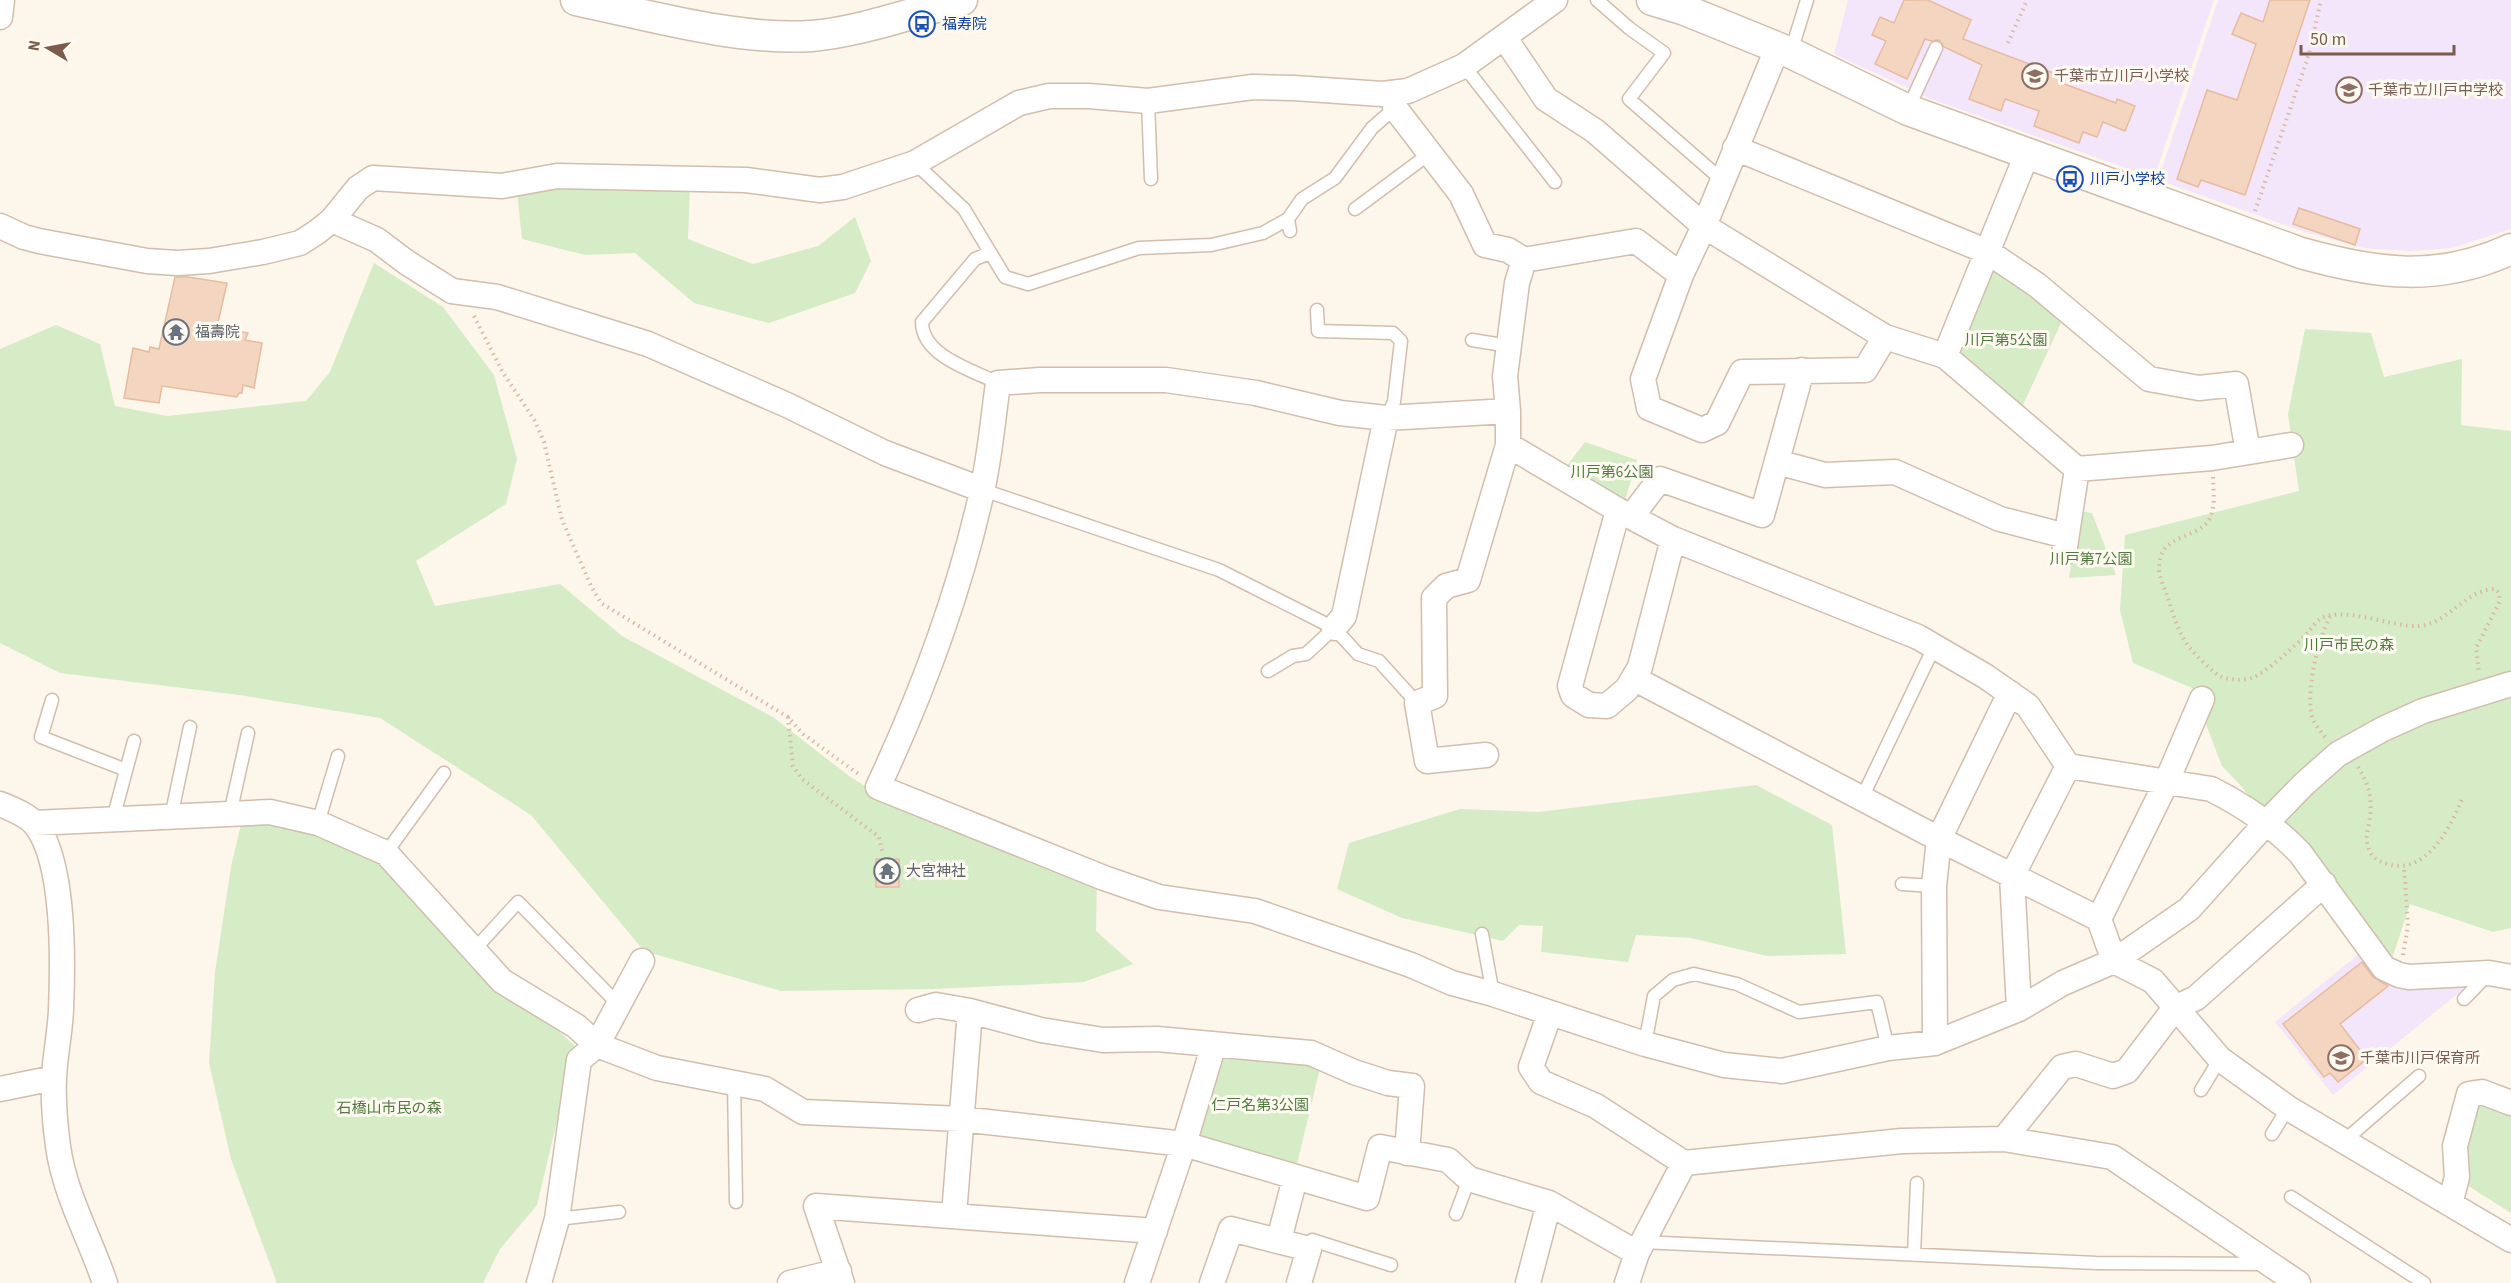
<svg xmlns="http://www.w3.org/2000/svg" width="2511" height="1283" font-family="'Source Sans 3','Noto Sans JP',sans-serif">
<rect width="100%" height="100%" fill="#fdf6ea"/>
<path fill="#f3e6fa" d="M1848 0H2214L2154 178 1931 99 1834 54Z
M2218 0H2511V229L2452 248 2410 251 2364 248 2305 232 2158 180Z
M2364 950 2383 972 2477 978 2333 1095 2275 1022Z"/>
<path fill="#d6ecc6" d="M515 173 690 186 688 239 753 264 818 246 855 217 871 261 855 293 769 323 694 303 635 253 585 255 522 239Z
M374 263 443 307 494 375 517 459 506 504 416 561 435 606 560 584 622 636 773 717 849 776 889 801 1097 875 1096 931 1133 964 1084 982 934 989 781 991 644 951 531 815 380 718 239 695 60 673 0 643V349L56 325 100 344 115 406 167 416 306 401 330 372Z
M1999 270 2062 321 2022 407 1959 360 1957 348 1988 274Z
M2305 329 2371 333 2384 377 2462 359 2461 425 2511 431V928L2493 932 2410 904 2390 965 2259 812 2242 787 2222 766 2192 688 2133 663 2120 610 2125 535 2299 491 2288 414Z
M1585 442 1637 460 1624 504 1566 467Z
M2080 511 2092 513 2116 575 2069 578Z
M1756 785 1832 825 1846 954 1767 956 1691 938 1636 935 1628 962 1541 952 1543 926 1519 925 1503 941 1402 918 1337 889 1349 843 1460 809 1539 812Z
M282 815 342 840 399 878 505 991 555 1028 575 1046 537 1205 500 1249 483 1283H277L231 1159 209 1063 215 972 231 867 242 820Z
M1223 1055 1321 1064 1296 1168 1198 1136Z
M2478 1099 2511 1111V1213L2462 1182 2461 1149Z"/>
<path fill="#f4d5c0" stroke="#e7bb9f" stroke-width="1.5" d="M1904 0H1928L1971 20 1963 39 2061 76 2059 82 2116 103 2117 99 2135 106 2125 131 2103 122 2097 137 2083 132 2079 143 2034 126 2039 111 2005 99 2001 111 1969 99 1982 65 1944 47 1939 40 1931 41 1925 39 1907 79 1875 64 1886 41 1872 35 1880 17 1894 23Z
M2270 0H2310L2245 195 2201 180 2198 187 2177 179 2207 90 2237 100 2256 44 2232 34 2241 13 2263 22Z
M2299 208 2360 229 2355 245 2293 224Z
M175 277H188L227 283 217 327 248 333 245 340 262 343 254 388 243 385 242 393H239L237 397 162 386 159 403 124 398 133 348 149 352 150 347 159 349Z
M876 859H899V887H876Z
M2362 962 2373 977 2388 986 2340 1024 2367 1059 2338 1082 2330 1073 2324 1077 2283 1024Z"/>
<g fill="none" stroke-linecap="round" stroke-linejoin="round">
<g stroke="#d1beae" stroke-width="15">
<path id="service" d="M1597 0 1629 28 1664 53 1629 99 1722 180
M1791 52 1807 0
M1464 66 1555 182
M1148 101 1151 179
M1908 109 1936 48
M915 163 964 209 1005 277 1028 284 1139 248 1211 245 1263 233 1288 219 1302 199 1335 178 1372 128 1396 107
M1355 209 1429 154
M1288 219 1290 231
M990 253 975 259 922 322C922 356 972 370 998 383
M1317 310 1318 331 1393 333 1401 341 1394 402 1386 418
M1472 340 1509 346
M983 490 1219 570 1334 628 1358 654 1379 661 1417 703
M1268 671 1293 656 1306 654 1334 628
M52 700 41 737 126 770
M1862 798 1934 647
M230 814 248 733
M171 817 190 727
M113 819 134 741
M318 823 338 756
M386 853 444 773
M1902 884 1934 886
M1482 934 1493 994
M474 950 518 902 619 1005
M2464 999 2488 974
M1645 1044 1654 996 1673 980 1694 974 1737 984 1799 1012 1877 1002 1888 1048
M734 1081 736 1202
M2201 1090 2220 1059
M2272 1134 2288 1108
M2344 1141 2419 1076
M2291 1197 2424 1283
M1456 1214 1469 1179
M557 1219 619 1212
M1642 1242 2096 1263 2265 1264
M1309 1249 1312 1240 1391 1265
M1914 1255 1917 1183"/>
</g>
<g stroke="#d1beae" stroke-width="27">
<path id="minor" d="M0 17 2 0
M1504 37 1546 99 1595 131 1704 226 1885 337 1945 356 2077 469 2212 458 2291 445
M1777 49 1704 226 1681 275 1643 379 1649 408 1702 430 1717 423 1742 372 1865 370 1885 337
M1395 108 1461 194 1485 245 1508 250 1524 260 1636 241 1681 275
M1735 148 1988 252 2037 285 2149 379 2199 388 2236 384 2248 452
M332 220 377 240 406 262 452 291 497 297 648 344 787 405 885 453 983 490
M0 226 24 237 39 241 147 261 177 263 209 261 263 252 300 243 317 232 332 220 358 188 373 178 502 186 557 176 746 180 820 190 843 187 915 163 1019 103 1049 96H1089L1148 101 1253 87 1294 88 1382 94 1408 91 1464 66 1555 0
M1945 356 2027 154
M1508 411 1386 418 1340 413 1256 393 1166 380H1040L998 383C993 419 990 456 982 491 959 595 923 691 878 787L1104 878 1159 897 1255 911 1411 965 1452 983 1493 994 1645 1044 1724 1065 1782 1071 1888 1048 1935 1043 2019 1009 2063 983 2114 961 2189 909 2266 823 2304 784 2338 754 2383 729 2423 711 2511 684
M1508 445 1618 510 1673 539 1918 637 1985 676 2028 706 2068 766 2211 789C2243 805 2275 827 2300 853L2384 968 2399 975 2409 977 2489 973 2511 977
M1777 462 1825 475 1895 472 2000 519 2066 536
M1618 510 1570 686 1573 695 1589 705 1607 706 1627 689 1640 667 1673 539
M1631 517 1660 479 1762 515 1802 370
M2064 553 2077 469
M1334 628 1344 616 1386 418
M1635 679 1939 839 2099 919
M2202 699 2166 783 2099 919 2114 961 2153 981 2220 1059 2288 1108 2511 1240
M1486 755 1427 761 1417 703 1435 696 1434 598 1446 586 1468 580 1508 445V411L1505 376 1517 283 1524 260
M0 804C12 809 26 814 35 824 65 861 63 963 61 1010 60 1033 55 1055 54 1078 53 1100 55 1124 58 1146 64 1193 90 1238 105 1283
M34 823 270 812 318 823 386 853 502 981 576 1026 597 1045 657 1068 765 1089 803 1112 961 1119 1184 1144 1367 1198 1380 1147 1448 1160 1469 1179 1549 1203 1637 1253
M2019 1009 2012 876 2068 766
M918 1010 936 1005 970 1011 1041 1030 1103 1040 1157 1039 1311 1053 1354 1072 1388 1083 1412 1086 1407 1153
M1550 1013 1531 1067 1541 1082 1596 1106 1684 1163 1902 1141 2004 1139 2112 1157 2298 1283
M1935 1043 1934 886 1939 839 2010 693
M0 1089 54 1078
M2004 1139 2062 1067 2076 1064 2113 1076 2127 1071 2175 1008 2196 998 2324 884
M2450 1204 2457 1177 2455 1146 2469 1094 2482 1092 2511 1103
M954 1215 970 1011
M1279 1240 1295 1178
M539 1283 557 1219 579 1060 597 1045 642 961
M790 1283 839 1271
M842 1283 816 1206 1155 1231
M1137 1283 1184 1144 1214 1044
M1212 1283 1231 1229 1309 1249 1299 1283
M1528 1283 1549 1203
M1627 1283 1637 1253 1684 1163"/>
</g>
<g stroke="#d1beae" stroke-width="33">
<path id="tertiary" d="M576 0C647 15 739 41 811 36 860 32 914 12 962 0
M1652 0 1685 10 1791 53 1908 110 2301 253C2376 274 2438 283 2511 249"/>
</g>
<path stroke="#dab8a2" stroke-width="4" stroke-dasharray="1.5 4.5" stroke-linecap="butt" d="M2008 43 2027 0
M2255 211 2309 54 2321 0
M474 316 502 371 535 421 544 442 562 520 591 586 601 603 788 717 803 734 860 775
M2213 477C2213 489 2216 506 2210 518 2198 541 2158 532 2159 569 2159 577 2164 587 2167 595 2172 610 2176 627 2185 641 2189 649 2212 672 2220 676 2228 680 2243 681 2252 678 2264 674 2299 643 2308 632 2312 629 2316 621 2320 619 2343 605 2394 628 2419 626 2450 623 2464 590 2495 589L2499 593 2500 601 2476 648 2479 673
M788 717 793 766 802 779 879 837 883 855
M2325 737C2319 730 2313 722 2311 713 2307 687 2318 639 2330 617
M2358 767C2370 787 2373 800 2369 823 2368 831 2365 839 2368 846 2370 856 2377 861 2387 864 2426 876 2450 828 2462 799
M2403 955 2408 926 2404 867"/>
<use href="#service" stroke="#fff" stroke-width="12"/>
<use href="#minor" stroke="#fff" stroke-width="24"/>
<use href="#tertiary" stroke="#fff" stroke-width="30"/>
</g>
<defs>
<g id="bus-ring" transform="scale(1.35)"><circle r="9.5" fill="#fffaf1" stroke="#1a4fb4" stroke-width="1.5"/><path d="M-5-6H5V4H4V6H2V4H-2V6H-4V4H-5ZM-3.5-4V0h7V-4ZM-3.5 1.2v1.5H-2V1.2ZM2 1.2v1.5H3.5V1.2Z" fill="#1a4fb4"/></g>
<g id="school-ring" transform="scale(1.35)"><circle r="9.5" fill="#fffaf1" stroke="#8d6e63" stroke-width="1.5"/><path d="M0-5L7-2L0 1L-7-2ZM-4 1L0 2.5L4 1V4Q0 6-4 4Z" fill="#8d6e63"/></g>
<g id="temple-ring" transform="scale(1.35)"><circle r="9.5" fill="#fffaf1" stroke="#6b7280" stroke-width="1.5"/><path d="M0-6L5-2H3V0L6.5 2.5H4V6H1.5V3h-3V6H-4V2.5H-6.5L-3 0V-2H-5Z" fill="#6b7280"/></g>
</defs>
<g fill-rule="evenodd">
<use href="#bus-ring" x="922" y="24"/>
<use href="#school-ring" x="2035" y="76"/>
<use href="#school-ring" x="2349" y="90"/>
<use href="#bus-ring" x="2070" y="179"/>
<use href="#temple-ring" x="176" y="332"/>
<use href="#temple-ring" x="887" y="871"/>
<use href="#school-ring" x="2341" y="1058"/>
</g>
<g text-anchor="middle" stroke-width="6" stroke-linejoin="round" paint-order="stroke">
<g font-size="15" fill="#164399" stroke="#fffaf1" text-anchor="start">
<text x="942" y="29">福寿院</text>
<text x="2090" y="184">川戸小学校</text>
</g>
<g font-size="15" fill="#785e54" stroke="#fffaf1" text-anchor="start">
<text x="2054" y="81">千葉市立川戸小学校</text>
<text x="2368" y="95">千葉市立川戸中学校</text>
<text x="2360" y="1063">千葉市川戸保育所</text>
</g>
<g font-size="15" fill="#5b616d" stroke="#fffaf1" text-anchor="start">
<text x="195" y="337">福壽院</text>
<text x="906" y="876">大宮神社</text>
</g>
<g font-size="15" fill="#507a3f" stroke="#fffaf1">
<text x="2006" y="345">川戸第5公園</text>
<text x="1612" y="477">川戸第6公園</text>
<text x="2091" y="564">川戸第7公園</text>
<text x="2349" y="650">川戸市民の森</text>
<text x="1260" y="1110">仁戸名第3公園</text>
<text x="389" y="1113">石橋山市民の森</text>
</g>
</g>
<g transform="translate(48 48) rotate(280)" stroke="#fffaf1" stroke-width="4.5" paint-order="stroke">
<path d="M0-4.5L10 22L0 15L-10 22Z" fill="#7a5c4b"/>
<text y="-9" font-size="16" font-weight="bold" text-anchor="middle" fill="#7a5c4b">N</text>
</g>
<path d="M2301 45v9h153v-9" fill="none" stroke="#7a5c4b" stroke-width="3"/>
<text x="2310" y="45" font-size="18" fill="#7a5c4b" stroke="#fffaf1" stroke-width="4.5" paint-order="stroke">50 m</text>
</svg>
